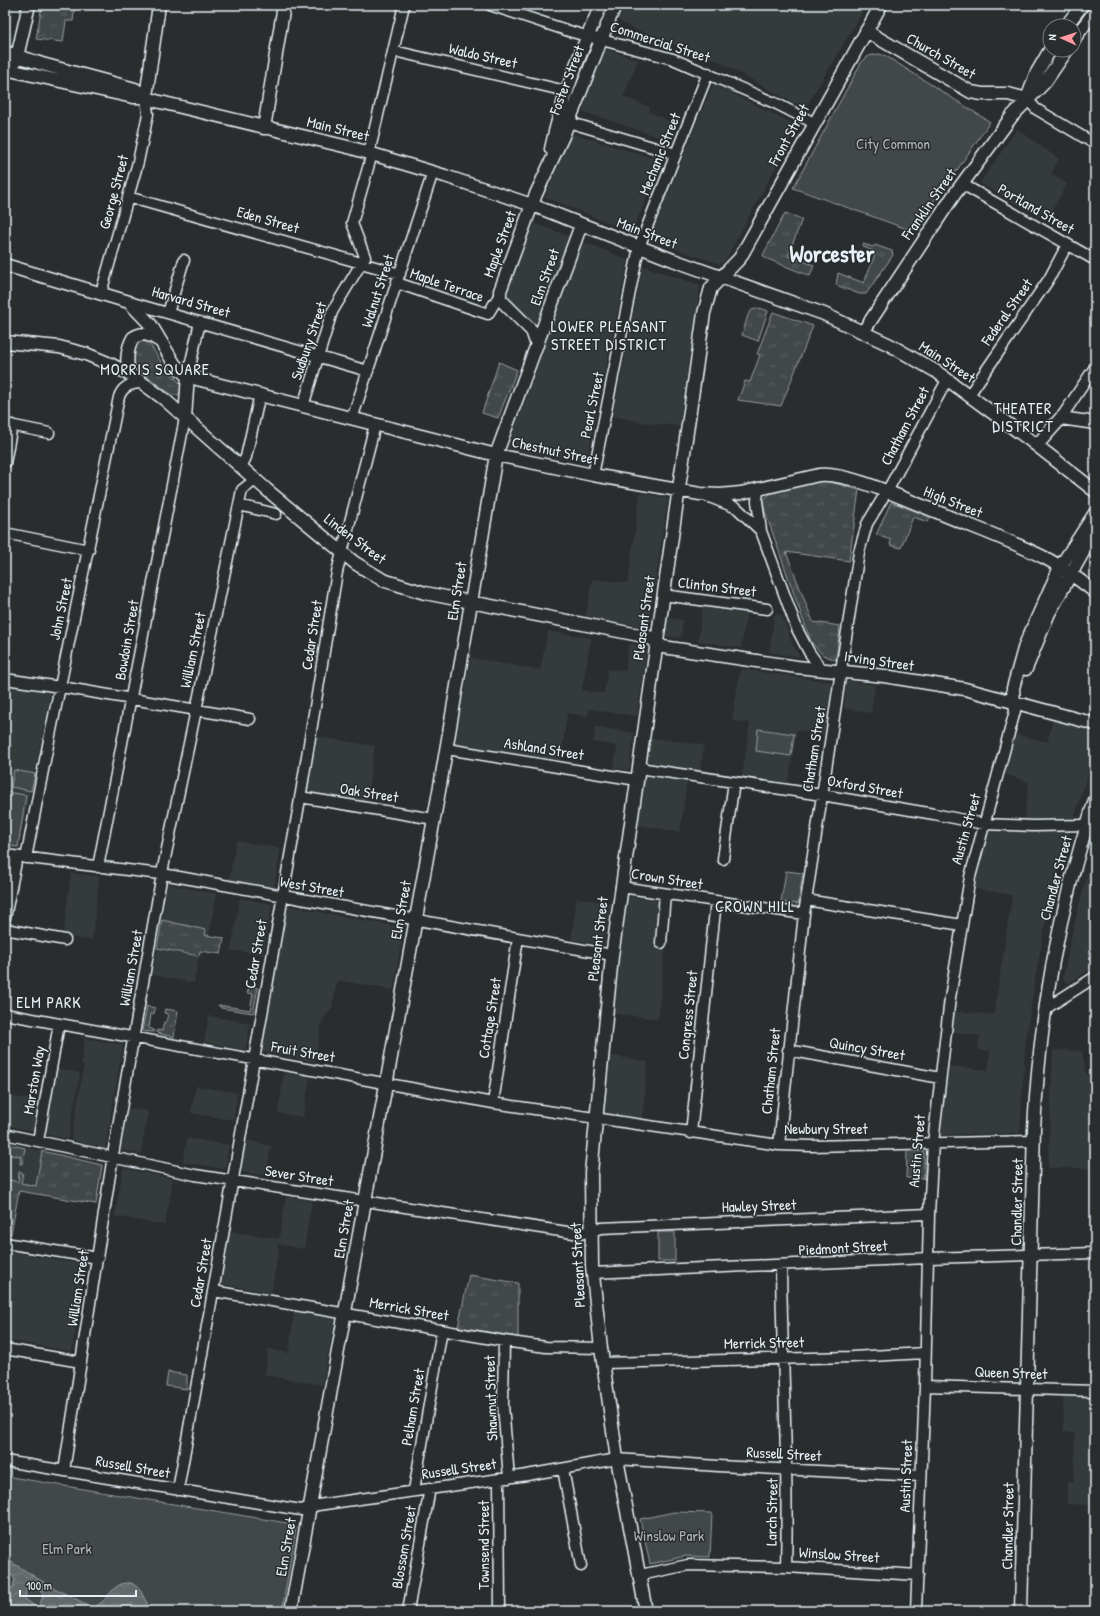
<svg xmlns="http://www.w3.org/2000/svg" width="1100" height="1616" font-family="'Patrick Hand',sans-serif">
<defs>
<pattern id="grass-tufts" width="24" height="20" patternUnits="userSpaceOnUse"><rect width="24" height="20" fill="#424648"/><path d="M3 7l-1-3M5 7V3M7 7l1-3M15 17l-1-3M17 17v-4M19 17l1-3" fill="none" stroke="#5d6163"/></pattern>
<pattern id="water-waves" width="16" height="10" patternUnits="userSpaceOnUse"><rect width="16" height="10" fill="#63686b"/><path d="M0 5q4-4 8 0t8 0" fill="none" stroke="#797e81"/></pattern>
</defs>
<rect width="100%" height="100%" fill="#2a2d2e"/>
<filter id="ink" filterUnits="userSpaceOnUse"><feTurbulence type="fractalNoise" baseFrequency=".025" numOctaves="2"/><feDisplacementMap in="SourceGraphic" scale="8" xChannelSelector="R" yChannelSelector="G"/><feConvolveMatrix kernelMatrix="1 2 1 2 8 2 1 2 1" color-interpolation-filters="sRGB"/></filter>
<g filter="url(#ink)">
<path fill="#363a3b" d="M5 5H15L8 36 5 38Z
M623 5H867L807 105 801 107 716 60 629 27 619 21 618 17Z
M605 49 638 60 623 97 650 107 649 112 677 124 670 141 582 111 580 107Z
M713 84 798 126 725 261 720 264 649 240Z
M1017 129 1059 159 1051 174 1067 184 1046 221 980 183Z
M571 133 662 161 633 230 629 231 545 197Z
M533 223 569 236 536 324 511 301 507 291Z
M582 241 628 260 586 463 508 448Z
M643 266 700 285 679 426 647 423 613 416Z
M640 493 668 498 649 623 644 627 586 617 592 579 628 583Z
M703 604 747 610 741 648 698 641Z
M775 614 782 615 792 643 800 657 769 652Z
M668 618 683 620 681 638 666 636Z
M548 631 591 638 582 690 591 692 604 693 608 669 625 671 629 644 647 646 637 716 589 709 588 716 567 713 561 760 455 744 471 658 540 670Z
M740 669 832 682 824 734 797 730 788 783 742 776 750 723 732 721Z
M847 681 875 685 871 713 844 708Z
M5 685 51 694 18 848 5 847Z
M1053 720 1095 732V751L1073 821H1024L1029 782 1004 774 1016 734 1047 742Z
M595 727 634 733 629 770 614 768 617 746 593 742Z
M314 736 375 746 366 803 305 793Z
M651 738 704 745 700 770 647 762Z
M645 776 687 782 680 832 638 825Z
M988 830H1069L1070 832 1049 904 1035 979 1025 1046 1020 1133 941 1135 948 1066 988 1070 990 1051 978 1050 980 1036 953 1032 955 1011 994 1015 1012 895 975 889 978 866Z
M236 841 281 848 274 888 229 881Z
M1095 845V925L1092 930 1095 934V966L1067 984 1063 978 1072 933Z
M71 873 99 877 92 940 63 937Z
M168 884 217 894 209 935 185 931V925L162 921Z
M628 896 663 901 666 938 658 1019 612 1013Z
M240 898 272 904 263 955 231 950Z
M577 898 610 903 604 945 571 940Z
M288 906 404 928 393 990 337 980 332 1008 322 1021 315 1062 262 1052Z
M157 949 199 957 194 983 152 975Z
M209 1016 250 1023 245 1050 204 1042Z
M85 1038 123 1045 105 1148 71 1140 84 1065 81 1064Z
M1053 1050 1082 1051 1086 1075 1095 1073V1168H1048Z
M608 1055 648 1062 642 1120 603 1114Z
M55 1068 80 1073 68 1139 44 1134Z
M284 1073 310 1077 303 1117 278 1113Z
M196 1086 238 1093 233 1120 191 1113Z
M10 1096 39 1101 34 1131 5 1125Z
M128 1108 148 1111 141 1154 121 1150Z
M187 1138 229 1145 225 1169 183 1162Z
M246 1140 271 1146 266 1176 241 1172Z
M5 1143 102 1165 96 1204 5 1188Z
M123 1168 173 1179 165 1225 115 1216Z
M286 1197 312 1201 304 1249 278 1244 277 1248 279 1249 271 1293 221 1284 230 1231 279 1239Z
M5 1251 86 1265 72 1351 5 1340V1308L7 1296H5Z
M294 1312 335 1319 322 1385 265 1375 268 1349 289 1353Z
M1063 1396 1095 1397V1505L1067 1504V1482L1074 1481 1075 1434 1064 1431Z"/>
<path fill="url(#grass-tufts)" stroke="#959ca0" d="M42 5H75L73 21H66L63 42 36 39Z
M785 213 802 219 788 256 814 265 810 276 765 258 763 255Z
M863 244 873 247 875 245 892 251 893 255 866 294H859L836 285 838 273 864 283 876 252 863 247Z
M760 308 768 311 758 341 742 335 748 315 752 310Z
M773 312 813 326 781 406 738 400 745 381 750 382 760 355 757 354Z
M142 341 149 343 165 368 181 384V391L178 395H172L134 366 133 360 136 344Z
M499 362 517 370 498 418 482 413Z
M813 481H827L859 490 849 561 786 552 813 622 840 626 836 660 823 655 811 642 763 506 764 499 770 494Z
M891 502 930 517 928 522 913 517 901 548 890 545 891 540 876 535Z
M162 920 206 930 205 935 224 938 221 954 200 951 199 956 157 948Z
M250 986 258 988 253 1013 221 1008 218 1005 250 1010 253 994 247 993Z
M147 1006 155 1008 154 1014H151L149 1028 154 1030V1032L142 1031Z
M165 1009 178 1011 174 1037 157 1033V1030L162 1031 164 1022H166L168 1014 164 1013Z
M5 1143 25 1148 22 1164H20L21 1156 7 1155 8 1153H5Z
M42 1151 102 1165 96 1204 19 1191 11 1234 5 1233V1179L18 1182 19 1172 23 1173 21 1183 36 1186Z
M469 1275 518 1283V1337L458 1327Z"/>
<path fill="#424648" stroke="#959ca0" d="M879 54 886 56 990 122 946 186 910 230 793 188 861 63 868 56Z
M758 729 794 734 791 756 756 751Z
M14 770 35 774 31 791 11 787Z
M5 792 26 795 18 847 5 845Z
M786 871 803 873 798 904 781 902Z
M907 1151H924V1178H906Z
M658 1232H675V1261H658Z
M168 1372 187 1375V1389L166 1386Z
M5 1476 293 1524 296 1528 282 1611H5Z
M674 1512 712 1513 710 1557 686 1556 650 1564 640 1519Z"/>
<path fill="url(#water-waves)" stroke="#989fa3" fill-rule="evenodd" d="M5 1558 48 1585 92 1607C109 1604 110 1581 131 1583L139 1588 151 1611H5V1588H13L15 1580 13 1576 5 1572ZM30 1585 44 1594 39 1606 36 1607 25 1599 27 1587Z"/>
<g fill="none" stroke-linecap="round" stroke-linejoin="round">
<g stroke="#e8f1f8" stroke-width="13">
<path id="minor" d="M490 5 572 32 673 59 777 104 814 123
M394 51 566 91
M1027 99 1036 109 1095 144
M568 122 676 154
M369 153 404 5
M962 184 1095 260
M128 197 400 274
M397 283 488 314 500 294
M101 293 138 162 148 114 146 97
M129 302 368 371
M168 313 184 260
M188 375 200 322
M969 395 1049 279 1067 245
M303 406 332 312 365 257 352 223 372 154
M1061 418 1095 367
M352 419 433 172
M5 424 49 433
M5 463 12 425
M241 467 246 457 260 394
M593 475 639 247 708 73
M758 490 757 501 761 531
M707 496 737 508 761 531 797 629 809 652 821 669
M239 505 276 514
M5 533 89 550
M663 595 767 609
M5 679 67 688 250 719
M447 749 637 780
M639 768 822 795 934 814 984 824 1033 826 1087 825
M300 797 434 819
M5 855 168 875 612 955
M26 858 44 765 119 397C123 385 133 383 143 383
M723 859 734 782
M98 867 185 418
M621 887 804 914
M806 900 962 925
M5 918 17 857
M5 929 65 940
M661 943 665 894
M1045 1009 1095 977
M5 1014 493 1103 779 1145 811 1146 1034 1141
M788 1050 940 1078
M493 1103 518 938
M691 1133 716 901
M5 1134 195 1175 580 1234 601 1228 929 1214
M38 1141 59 1024
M779 1145 804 914 859 552 867 524 890 486 947 380
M5 1243 98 1258
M781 1266C782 1367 789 1466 786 1567
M592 1273 928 1258 1095 1253
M213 1291 504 1341 546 1347 601 1348
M504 1341 503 1405 509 1478
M5 1349 81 1362
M603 1363 852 1357 925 1353
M925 1386 1095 1391
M5 1461 301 1510 318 1505 527 1475 617 1459 718 1466 921 1476
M563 1469 581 1566
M64 1471 114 1149 163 868 242 490 255 480
M499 1479 500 1611
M178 1490 299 805 337 572 375 425
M414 1490 442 1330
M640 1575 688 1565 786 1567 918 1575
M408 1611 430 1488
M916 1611 925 1386 929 1214 933 1143 950 998 970 877 1015 711 1014 703"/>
</g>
<g stroke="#e8f1f8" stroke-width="15">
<path id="major" d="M1066 26 1082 5
M866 31 971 92 982 94H1008L1027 99
M1074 39 1095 11
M5 52 42 64 135 89 146 97 156 101 352 148 445 176 532 205 673 260 824 314 890 345 937 372 1031 441 1095 491
M16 61 29 5
M5 69 133 97H146
M146 97 159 5
M1027 99 1036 74 1050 50
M264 128 284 5
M551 149C562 97 580 53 601 5
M5 265 129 302 151 325 175 365 185 374 197 379 496 455 593 475 700 494 720 495 741 493 819 475C849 472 906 500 935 511 972 527 1011 540 1047 559 1064 568 1081 581 1095 592
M863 332 954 195 1012 116 1045 82 1067 50
M5 342 59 347 86 354 110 364 133 376 164 399 267 490 355 563 383 580 425 593 649 637 663 647 797 667 884 676 965 689 1095 724
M537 345 532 331 503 302 500 298V291L536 194 563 136 615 5
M129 374C126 362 127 348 133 338 143 331 151 335 160 341
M185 418 188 375
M1037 445 1061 418 1095 423
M1026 669 1049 613 1095 531
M1014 703 1013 688 1025 645 1060 567 1095 513
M291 1611 441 780 496 455 581 225
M646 1611 617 1459 601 1348 592 1266 591 1173 612 956 704 313 711 288 740 258 881 5
M1021 1611 1034 1129C1040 1012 1058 911 1095 800"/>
</g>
<use href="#minor" stroke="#2a2d2e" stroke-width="10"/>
<use href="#major" stroke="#2a2d2e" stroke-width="12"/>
</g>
</g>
<g text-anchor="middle" stroke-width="3" stroke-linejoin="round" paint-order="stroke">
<g font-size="15" fill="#e8f1f8" stroke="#2a2d2e">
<text transform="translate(660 42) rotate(18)" y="5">Commercial Street</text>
<text transform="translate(483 56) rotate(13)" y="5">Waldo Street</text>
<text transform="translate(941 56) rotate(30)" y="5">Church Street</text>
<text transform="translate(567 80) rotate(-69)" y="5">Foster Street</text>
<text transform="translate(338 129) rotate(14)" y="5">Main Street</text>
<text transform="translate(789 135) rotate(-61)" y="5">Front Street</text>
<text transform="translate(660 154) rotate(-68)" y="5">Mechanic Street</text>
<text transform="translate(114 192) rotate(-75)" y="5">George Street</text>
<text transform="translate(929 204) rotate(-55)" y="5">Franklin Street</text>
<text transform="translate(1036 209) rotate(30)" y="5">Portland Street</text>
<text transform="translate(268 220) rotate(16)" y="5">Eden Street</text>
<text transform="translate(647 233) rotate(21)" y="5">Main Street</text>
<text transform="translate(500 244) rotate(-70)" y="5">Maple Street</text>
<text transform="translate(545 277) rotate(-70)" y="5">Elm Street</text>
<text transform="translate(447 285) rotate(19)" y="5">Maple Terrace</text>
<text transform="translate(378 291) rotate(-72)" y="5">Walnut Street</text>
<text transform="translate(191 302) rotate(16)" y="5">Harvard Street</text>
<text transform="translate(1007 312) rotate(-55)" y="5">Federal Street</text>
<text transform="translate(309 341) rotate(-71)" y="5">Sudbury Street</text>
<text transform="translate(947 362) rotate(33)" y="5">Main Street</text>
<text transform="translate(592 405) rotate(-78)" y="5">Pearl Street</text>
<text transform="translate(905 426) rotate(-62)" y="5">Chatham Street</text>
<text transform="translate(555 451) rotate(12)" y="5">Chestnut Street</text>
<text transform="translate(953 502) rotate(22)" y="5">High Street</text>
<text transform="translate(355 539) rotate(37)" y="5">Linden Street</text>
<text transform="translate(717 587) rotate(7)" y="5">Clinton Street</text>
<text transform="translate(457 591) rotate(-81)" y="5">Elm Street</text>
<text transform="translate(61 609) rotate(-78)" y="5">John Street</text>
<text transform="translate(644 618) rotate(-82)" y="5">Pleasant Street</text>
<text transform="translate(312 635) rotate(-81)" y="5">Cedar Street</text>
<text transform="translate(127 640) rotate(-80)" y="5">Bowdoin Street</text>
<text transform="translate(193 650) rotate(-78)" y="5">William Street</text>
<text transform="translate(879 661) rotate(8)" y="5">Irving Street</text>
<text transform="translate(544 749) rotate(9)" y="5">Ashland Street</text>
<text transform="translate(814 749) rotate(-81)" y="5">Chatham Street</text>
<text transform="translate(865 787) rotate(10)" y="5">Oxford Street</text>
<text transform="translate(369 793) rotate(9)" y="5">Oak Street</text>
<text transform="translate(966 829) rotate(-74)" y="5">Austin Street</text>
<text transform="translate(1056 878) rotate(-75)" y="5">Chandler Street</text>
<text transform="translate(667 879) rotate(9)" y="5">Crown Street</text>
<text transform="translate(312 887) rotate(10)" y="5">West Street</text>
<text transform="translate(401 910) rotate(-80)" y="5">Elm Street</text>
<text transform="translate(598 939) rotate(-83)" y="5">Pleasant Street</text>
<text transform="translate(256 954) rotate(-80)" y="5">Cedar Street</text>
<text transform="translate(131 968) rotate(-80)" y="5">William Street</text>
<text transform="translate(688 1015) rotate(-84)" y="5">Congress Street</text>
<text transform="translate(490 1018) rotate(-81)" y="5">Cottage Street</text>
<text transform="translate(867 1049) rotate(10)" y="5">Quincy Street</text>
<text transform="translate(303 1052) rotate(10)" y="5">Fruit Street</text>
<text transform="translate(771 1071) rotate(-84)" y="5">Chatham Street</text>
<text transform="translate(34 1080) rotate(-80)" y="5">Marston Way</text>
<text x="826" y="1134">Newbury Street</text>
<text transform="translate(917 1151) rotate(-85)" y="5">Austin Street</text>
<text transform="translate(299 1176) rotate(9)" y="5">Sever Street</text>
<text transform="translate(1017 1202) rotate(-89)" y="5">Chandler Street</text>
<text transform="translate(759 1206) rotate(-2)" y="5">Hawley Street</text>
<text transform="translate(344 1229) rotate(-80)" y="5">Elm Street</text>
<text transform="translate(843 1248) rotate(-3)" y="5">Piedmont Street</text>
<text transform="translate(578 1265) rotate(-93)" y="5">Pleasant Street</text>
<text transform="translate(201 1273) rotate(-80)" y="5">Cedar Street</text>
<text transform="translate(78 1288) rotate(-81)" y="5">William Street</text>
<text transform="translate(409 1309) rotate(10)" y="5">Merrick Street</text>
<text transform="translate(764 1343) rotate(-1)" y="5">Merrick Street</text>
<text transform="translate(1011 1373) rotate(2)" y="5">Queen Street</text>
<text transform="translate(491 1398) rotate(-92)" y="5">Shawmut Street</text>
<text transform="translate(413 1407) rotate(-80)" y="5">Pelham Street</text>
<text transform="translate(784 1454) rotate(3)" y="5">Russell Street</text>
<text transform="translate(133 1467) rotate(10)" y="5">Russell Street</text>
<text transform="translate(459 1469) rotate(-8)" y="5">Russell Street</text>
<text transform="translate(906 1476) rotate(-88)" y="5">Austin Street</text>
<text transform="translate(772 1512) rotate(-89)" y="5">Larch Street</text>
<text transform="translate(1008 1526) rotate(-89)" y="5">Chandler Street</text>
<text transform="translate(484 1545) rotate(-90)" y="5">Townsend Street</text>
<text transform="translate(286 1547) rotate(-80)" y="5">Elm Street</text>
<text transform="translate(404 1547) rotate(-80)" y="5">Blossom Street</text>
<text transform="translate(839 1555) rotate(4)" y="5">Winslow Street</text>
</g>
<g font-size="15" fill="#aeb5ba" stroke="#2a2d2e">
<text x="893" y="149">City Common</text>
<text x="669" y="1541">Winslow Park</text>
<text x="67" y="1554">Elm Park</text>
</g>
<g font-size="16" letter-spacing="1" fill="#e8f1f8" stroke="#2a2d2e">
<text x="609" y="332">LOWER PLEASANT<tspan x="609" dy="18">STREET DISTRICT</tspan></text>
<text x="155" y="375">MORRIS SQUARE</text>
<text x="1023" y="414">THEATER<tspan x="1023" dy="18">DISTRICT</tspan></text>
<text x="755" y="912">CROWN HILL</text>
<text x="49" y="1008">ELM PARK</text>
</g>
<g font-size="23" font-weight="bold" fill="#e8f1f8" stroke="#2a2d2e">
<text x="832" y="262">Worcester</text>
</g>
</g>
<rect width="1100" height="1616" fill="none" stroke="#2a2d2e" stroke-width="20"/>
<rect x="10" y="10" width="1080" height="1596" fill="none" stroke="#e8f1f8" stroke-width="1.5" filter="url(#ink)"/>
<g transform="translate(1062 38) rotate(273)"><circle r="19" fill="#2a2d2e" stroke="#767b7f"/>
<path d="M0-3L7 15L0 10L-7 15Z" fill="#ff9aa2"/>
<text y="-6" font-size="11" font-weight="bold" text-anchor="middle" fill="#e8f1f8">N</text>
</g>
<path d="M20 1590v6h116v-6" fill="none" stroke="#e8f1f8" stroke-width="2"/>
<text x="26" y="1590" font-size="12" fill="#e8f1f8" stroke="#2a2d2e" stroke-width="3" paint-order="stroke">100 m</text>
</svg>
